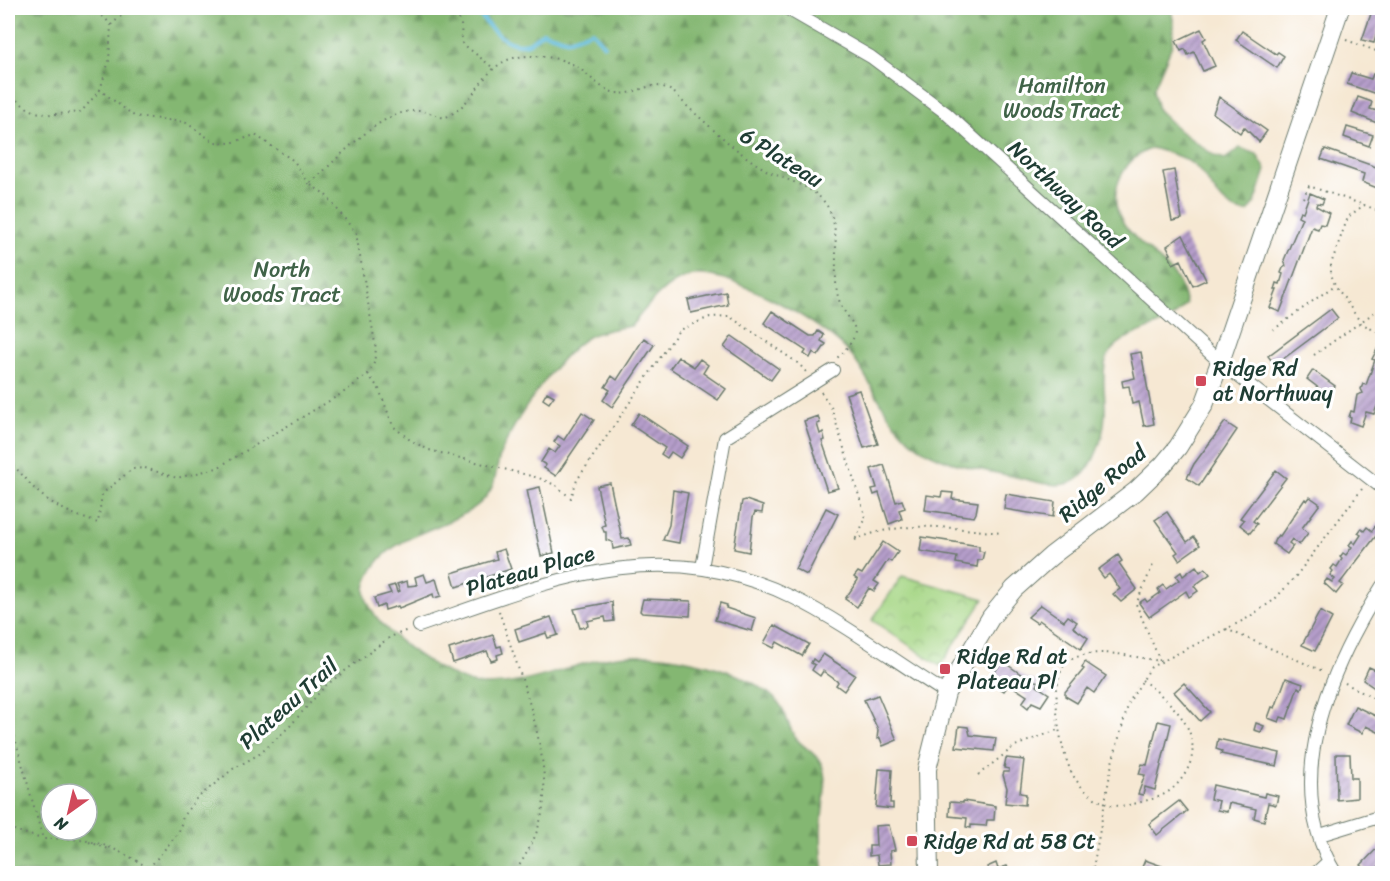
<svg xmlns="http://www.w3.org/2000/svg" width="1390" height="881" font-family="Sriracha,sans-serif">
<defs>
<pattern id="forest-firs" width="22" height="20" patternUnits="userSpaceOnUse" patternTransform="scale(1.5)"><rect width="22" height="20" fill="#84b772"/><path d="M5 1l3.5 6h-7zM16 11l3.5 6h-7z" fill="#6b965e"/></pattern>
<pattern id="park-crowns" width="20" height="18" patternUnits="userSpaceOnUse" patternTransform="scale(1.5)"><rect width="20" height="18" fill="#a5d684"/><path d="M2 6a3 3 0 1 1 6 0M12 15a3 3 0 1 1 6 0" fill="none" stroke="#86af6d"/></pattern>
<pattern id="building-hatch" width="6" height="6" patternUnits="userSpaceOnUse" patternTransform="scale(1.5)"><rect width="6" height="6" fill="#b69ecb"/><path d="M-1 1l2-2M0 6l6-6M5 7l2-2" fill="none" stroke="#9382a6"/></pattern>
</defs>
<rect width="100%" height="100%" fill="#fff"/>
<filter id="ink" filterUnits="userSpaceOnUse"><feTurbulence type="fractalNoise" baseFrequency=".0167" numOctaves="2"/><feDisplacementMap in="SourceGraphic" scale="12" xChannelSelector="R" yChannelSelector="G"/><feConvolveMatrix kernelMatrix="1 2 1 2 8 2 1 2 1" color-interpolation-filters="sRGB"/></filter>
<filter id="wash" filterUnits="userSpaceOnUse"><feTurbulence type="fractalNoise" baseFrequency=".008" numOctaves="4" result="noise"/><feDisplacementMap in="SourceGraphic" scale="24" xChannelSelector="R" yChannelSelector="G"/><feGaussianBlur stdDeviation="1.35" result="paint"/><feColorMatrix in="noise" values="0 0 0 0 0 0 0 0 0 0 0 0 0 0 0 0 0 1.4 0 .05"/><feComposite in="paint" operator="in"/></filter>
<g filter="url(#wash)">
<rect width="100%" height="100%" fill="#f6e8d3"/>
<path fill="url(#forest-firs)" stroke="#527a53" stroke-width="1.5" fill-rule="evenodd" d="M8 8H1171L1174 26 1172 45 1153 90 1158 110 1180 131 1215 156 1225 159 1240 148 1257 154 1266 170 1255 203 1248 212C1223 214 1211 182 1196 167 1184 156 1168 153 1152 148 1135 155 1128 162 1120 178 1100 223 1151 247 1174 275 1181 284 1183 293 1186 304 1181 309 1176 316 1169 320 1150 330 1114 336 1106 360 1101 378 1106 396 1105 414 1104 436 1095 466 1078 479 1062 491 1034 481 1016 477 981 469 938 465 910 440 883 416 873 383 851 355 828 326 725 265 688 276 664 283 646 308 631 326 616 328 603 330 590 336 560 351 514 421 501 453 498 460 497 470 495 478 482 534 387 519 366 584 354 620 452 684 482 685 533 685 560 668 606 658 654 648 734 664 772 696 786 707 786 723 795 737 802 747 815 752 821 763 830 781 821 811 821 831 821 846 822 859 824 873H8ZM51 794H87V830H51Z"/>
<path fill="url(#park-crowns)" stroke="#628a5c" stroke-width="1.5" d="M902 576 984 599 940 666 872 620Z"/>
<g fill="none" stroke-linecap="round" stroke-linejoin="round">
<path stroke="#61bcdf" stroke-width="4" d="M453 8 461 13 481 16C490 29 509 49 528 43 533 41 538 35 543 32L568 40 592 31 604 45
M114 871V874"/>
</g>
<g id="blocks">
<path fill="url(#building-hatch)" d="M1373 8H1382V17L1374 43 1362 40Z
M1201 29 1206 38 1203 40 1215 66 1203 71 1194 52 1188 55 1185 49 1181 51 1176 41Z
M1242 31 1276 54 1278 52 1284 56 1277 68 1236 40Z
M1351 73 1371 79 1373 74 1381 77 1379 82 1382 83V96L1347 84Z
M1219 97 1267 131 1259 142 1244 127 1240 133 1213 113Z
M1358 97 1372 102 1370 109 1381 112 1377 123 1352 113Z
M1347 127 1373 135 1369 146 1344 137Z
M1325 149 1382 169V190L1362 182 1364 174 1321 159Z
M1174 170 1182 219 1172 221 1163 172Z
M1310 193 1324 199 1322 204 1317 203 1316 206 1329 213 1325 225 1320 224 1318 229 1312 227 1280 312 1270 308 1277 290H1275L1277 283 1280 284 1283 274 1281 273 1283 268 1286 266 1284 260 1302 218 1298 216 1300 211 1303 212Z
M1183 235 1206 280 1193 286 1181 260 1173 264 1169 255 1171 254 1167 246Z
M726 292 728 305 691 313 688 300Z
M1331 309 1338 318 1275 365 1268 356Z
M772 311 810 336H815L818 331 824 335 821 341 826 344 818 356 813 352 810 358 804 354 806 351 764 323Z
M732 336 779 369 771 380 724 347Z
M644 338 654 345 612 407 603 400 610 390 605 387 612 376 617 380Z
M1382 340V373L1378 386 1382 388V401H1379L1374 414 1366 412 1361 426 1350 422 1351 418 1349 417 1351 411 1354 412 1357 395 1363 393 1361 389 1363 384 1366 385 1375 360 1372 359Z
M1141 352 1154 424 1144 426 1139 402 1132 404 1129 386 1123 387 1122 381 1135 378 1130 354Z
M678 357 694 367 700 359 708 365 703 373 726 389 718 400 670 368Z
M1313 370 1335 386 1328 395 1307 379Z
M859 390 878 444 864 448 846 394Z
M547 392 554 396 549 403 543 399Z
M582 412 594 420 556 476 544 468 546 465 541 462 549 449 555 453 560 446 554 442 558 436 564 440Z
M639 413 688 446 680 458 671 452 667 458 661 454 665 448 631 425Z
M818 416 820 423 817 424 820 434 823 432 825 440 822 441 838 488 827 491 804 421Z
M1225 422 1237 430 1199 486 1187 478 1194 464Z
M884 465 896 502 902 500 905 508 899 510 902 519 889 524 879 493 874 495 872 489 877 488 871 469Z
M1276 470 1286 478 1253 521 1257 524 1250 533 1240 525 1244 520 1240 518Z
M610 483 622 539 629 538 631 545 613 549 612 542 606 540V532H604L602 526 605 525 597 486Z
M540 487 554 553 541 556 527 490Z
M673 490 688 493 679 543 663 540 669 525Z
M942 492 953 493 952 499 978 502 976 513 974 517 925 510 927 495 941 497Z
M1006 494 1055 502 1053 517 1004 509Z
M1310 497 1320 504 1302 528 1308 533 1299 545 1292 539 1289 543 1293 546 1287 554 1273 544 1275 539 1278 535 1280 536 1305 499 1307 501Z
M746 500 763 506 762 513 755 512 753 517 749 552 734 549 742 501Z
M826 508 838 514 807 575 795 569Z
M1167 512 1187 542 1194 537 1200 545 1179 560 1175 554 1178 552 1155 520Z
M1378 522 1382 525V534L1380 538 1376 536 1340 583 1343 585 1336 594 1324 583 1327 579 1332 582 1335 579 1330 575 1333 571 1331 569 1334 565 1337 567 1342 559 1340 557 1343 553 1346 555 1352 547 1349 545 1352 541 1355 544 1361 535 1358 533 1361 529 1364 531 1367 527 1372 531Z
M922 537 979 546V551L984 552 982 560H978L977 567 956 563 957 557 920 551Z
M883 542 898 552 891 562 888 560 874 581 879 584 874 591 869 588 857 607 845 599 858 580 854 577 858 572 862 574Z
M504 549 511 569 456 587 452 573 497 559 495 552Z
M1118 555 1122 561 1119 563 1137 589 1121 602 1113 594 1120 589 1109 574 1104 578 1098 570Z
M1196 566 1200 572 1205 568 1210 574 1194 586 1198 591 1189 597 1186 591 1149 617 1139 603 1145 599 1147 602 1160 593 1158 589 1163 585 1166 589 1179 580 1176 576 1181 572 1183 576Z
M424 574 427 582 436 579 441 596 434 598 433 594 399 608 398 606 385 610 384 605 377 608 374 598 391 593 388 587 395 585 397 592 400 591 397 584 407 581 408 586 417 585 415 577Z
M643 599 691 601 690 616 642 613 640 611Z
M612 602 614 621 606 622 605 617 587 621 588 626 580 628 574 609Z
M720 603 727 605 726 608 756 618 752 631 715 620Z
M1041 605 1064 621 1068 616 1077 622 1073 627 1088 638 1081 649 1039 620 1037 623 1028 617Z
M1320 611 1332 618 1315 651 1302 645Z
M551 617 558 635 548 638 546 633 519 642 515 629Z
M774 625 809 644 802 656 777 642 774 648 764 643Z
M493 635 497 647 501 646 503 653 497 655 498 659 491 661 487 651 453 663 449 649Z
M823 654 855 675 844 691 836 685 838 682 823 671 820 676 812 670 815 665 811 663 813 659 817 662Z
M1002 661 1028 679 1039 682 1037 686 1049 694 1041 706 1032 702 1028 708 1022 703 1027 696 1009 684 1004 691 997 686 1002 679 994 673Z
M1085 662 1106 676 1094 693 1087 688 1077 703 1065 696V692L1084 669 1082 668Z
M1369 667 1382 673V693L1363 680Z
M1286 678 1303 684 1301 689 1298 687 1287 719 1281 717 1279 722 1268 718 1272 707 1275 708Z
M1184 683 1210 712 1200 721 1174 692Z
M878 695 897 740 883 746 880 738 877 739 878 730 864 700Z
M1355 706 1382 719V734L1366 726 1362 733 1346 725Z
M1158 721 1171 724 1155 790 1145 787 1143 795 1138 794 1145 775 1139 774 1142 764 1147 765Z
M1256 723 1264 726 1261 732 1254 730Z
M959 726 968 727 970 735 996 738 994 751 956 747Z
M1218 739 1280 753 1277 766 1221 754 1222 751 1216 749Z
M1336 754H1350L1351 778H1357V798L1337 800Z
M1006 758 1024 760 1020 793 1026 794 1025 805 1005 803 1007 788 1003 775 1004 772H1009V769L1004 768Z
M879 769 892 770 890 803H893V809L876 807Z
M1213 785 1264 797 1265 793 1278 796 1276 805 1268 803 1264 821 1254 818 1256 809 1229 803 1227 812 1217 810 1219 801 1210 799Z
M963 801 995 806 994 820H987L986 826 971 825V828L966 827 967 818 949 816 950 802 963 803Z
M1179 801 1187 811 1157 835 1149 824Z
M889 825 895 850 890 851 891 864 878 865 877 855 869 856V846H876L875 826Z
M1382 843V863L1377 868 1380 870 1369 873 1361 865Z
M1145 860 1181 873 1140 872Z
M996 863 998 869 1007 866 1010 873H989L987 867Z"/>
</g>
</g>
<g filter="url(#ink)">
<use href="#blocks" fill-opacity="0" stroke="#6a796c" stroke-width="1.5"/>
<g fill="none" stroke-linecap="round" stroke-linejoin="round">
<g stroke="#6a796c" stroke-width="14">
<path id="street" d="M786 8 871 57 946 113 1220 362 1382 488
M702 568 725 438 833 370
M419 626C547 582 659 532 792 597 845 623 896 662 946 693
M1320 835 1382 816
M1315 874 1329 861
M1336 874C1279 781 1330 668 1382 586"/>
</g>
<g stroke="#6a796c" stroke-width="20">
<path id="secondary" d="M929 874 927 769 946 693 991 617 1014 589 1051 556 1136 491 1163 465 1178 447 1204 405 1220 362 1340 8"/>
</g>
<path stroke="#6a796c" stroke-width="2" stroke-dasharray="1.5 4.5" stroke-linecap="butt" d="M86 8 104 17 111 25 109 61 100 90 134 116 185 122 214 142 231 143 255 135 294 161 309 184
M454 8 461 24 462 43 492 67
M111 25 130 8
M1346 40 1382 53
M8 92C36 119 44 115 81 112L100 90
M1303 198 1309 186 1364 205
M1382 212 1364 205 1348 217 1331 264V274L1335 285 1361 323 1382 335
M1273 330 1335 285
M1314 355 1382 307
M368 374 379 389 393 426 410 440 429 450 539 478 555 485 571 498 577 480 679 330 710 317 729 316 799 364 807 373
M821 392 831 407 866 518 855 540
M8 462C18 469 23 476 31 485 49 505 73 515 98 523L102 494 132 469 145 468 177 478 217 468 346 391 368 374 374 363 376 349 356 233 325 194 309 184C337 161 375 114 412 111 423 110 433 114 444 118 483 101 480 55 532 56 542 56 558 58 567 62 586 68 597 90 617 93 638 97 650 76 673 92 679 96 683 103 689 108 712 128 736 152 763 168 783 181 810 183 825 203 842 225 833 267 837 292 843 326 874 323 837 358
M1378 469 1382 462
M855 540C902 519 952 528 1001 533
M499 611C517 668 559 766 539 825 534 842 524 858 514 874
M1226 629 1325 672
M1142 680C1170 701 1208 733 1186 772 1178 786 1167 795 1152 799 1140 802 1124 808 1111 805 1096 802 1080 788 1073 775 1060 753 1045 674 1070 660 1096 646 1133 657 1160 661L1136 604 1153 565
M1345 683 1382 703
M8 713 43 839C91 837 109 844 149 868
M978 775 1015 746 1060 729
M8 828 42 839
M89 842 109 849
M148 874 149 868 179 832 183 816 196 799 233 769 261 753 290 726 325 686 390 637 408 630
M1092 874 1112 763 1129 702 1151 667 1246 619 1274 600 1296 576 1362 489"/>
<use href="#street" stroke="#fff" stroke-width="12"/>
<use href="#secondary" stroke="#fff" stroke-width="18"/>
</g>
</g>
<g fill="#d1495b" stroke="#fff" stroke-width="2">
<rect x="1195" y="375" width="12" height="12" rx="3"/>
<rect x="939" y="663" width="12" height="12" rx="3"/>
<rect x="906" y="835" width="12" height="12" rx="3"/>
</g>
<g text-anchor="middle" stroke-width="6" stroke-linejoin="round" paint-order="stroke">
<g font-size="22" fill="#406348" stroke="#fff">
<text x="1062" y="93">Hamilton<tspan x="1062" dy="25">Woods Tract</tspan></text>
<text x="282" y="277">North<tspan x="282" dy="25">Woods Tract</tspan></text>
</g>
<g font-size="22" fill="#1f3d34" stroke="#fff">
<text transform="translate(782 157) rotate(32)" y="8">6 Plateau</text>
<text transform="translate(1066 194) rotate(43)" y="8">Northway Road</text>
<text transform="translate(1102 483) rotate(-40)" y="8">Ridge Road</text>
<text transform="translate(530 570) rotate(-16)" y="8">Plateau Place</text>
<text transform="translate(288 703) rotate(-42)" y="8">Plateau Trail</text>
</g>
<g font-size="22" fill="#1f3d34" stroke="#fff" text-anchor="start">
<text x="1213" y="376">Ridge Rd<tspan x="1213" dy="25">at Northway</tspan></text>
<text x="957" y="664">Ridge Rd at<tspan x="957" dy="25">Plateau Pl</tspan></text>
<text x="924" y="849">Ridge Rd at 58 Ct</text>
</g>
</g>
<rect width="1390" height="881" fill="none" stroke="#fff" stroke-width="30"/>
<g transform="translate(69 812) rotate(214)"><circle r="28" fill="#ffffff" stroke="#a5b1ae" stroke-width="1.5"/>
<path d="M0-4.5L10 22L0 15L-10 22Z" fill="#d1495b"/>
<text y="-9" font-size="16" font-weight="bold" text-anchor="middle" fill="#1f3d34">N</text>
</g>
</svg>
